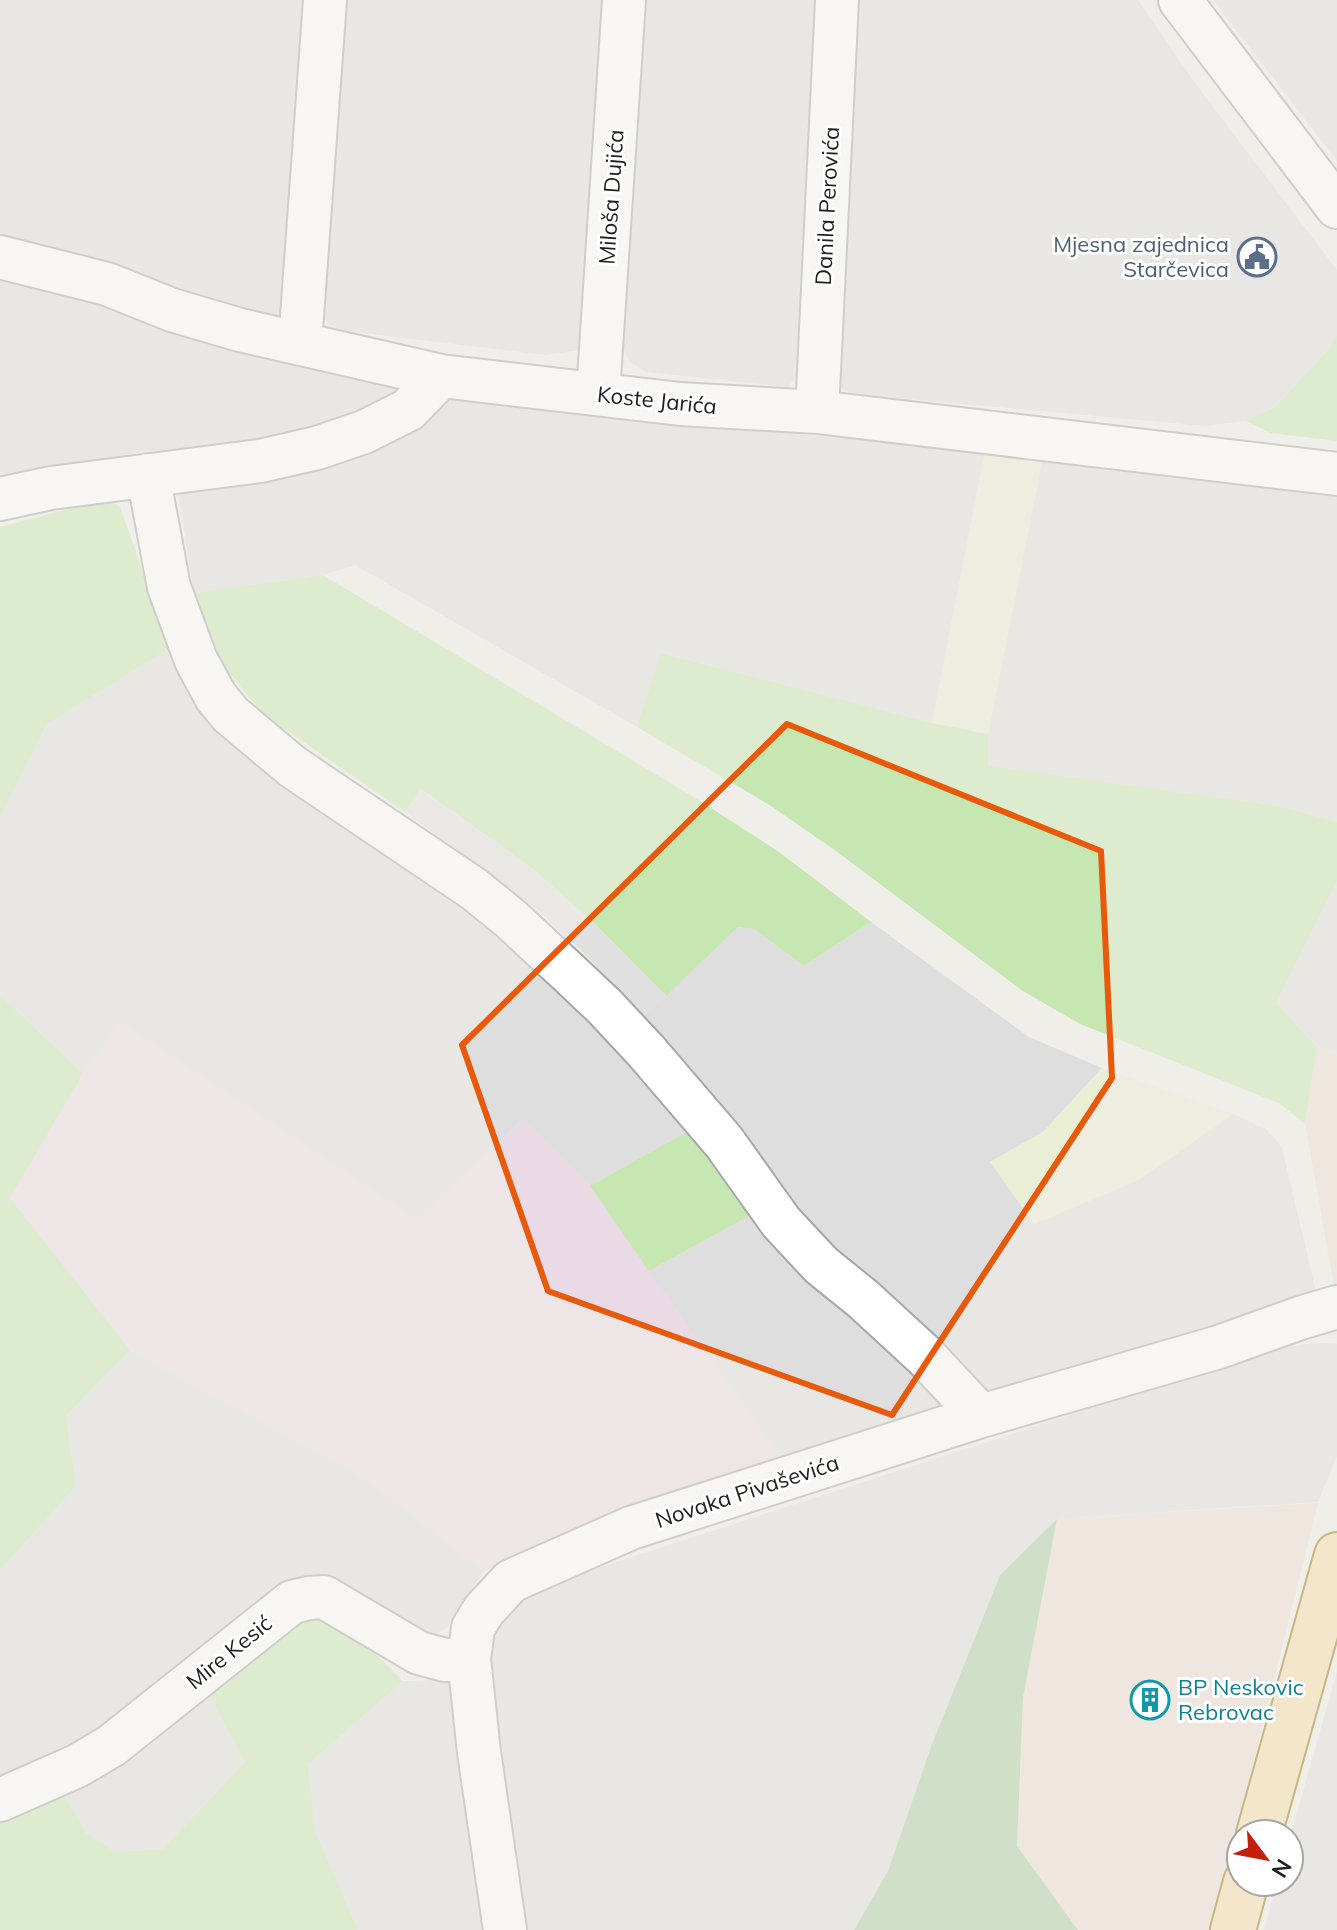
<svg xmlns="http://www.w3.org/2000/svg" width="1337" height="1930" font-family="Mulish,sans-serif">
<rect width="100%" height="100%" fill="#f0eee8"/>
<path fill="#dedede" d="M0 0H314L290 307 279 318 41 251 0 241Z
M337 0H609L585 331 580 350 546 355 347 331 330 325 317 312Z
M643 0H817L796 378 787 387 646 372 630 362 621 345Z
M853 0H1138L1195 83 1337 270V334L1329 349 1275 407 1246 421 1205 426 854 394 840 387 834 377Z
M1214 0H1337V161L1220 9Z
M0 272 408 368 397 401 349 426 221 452 146 451 0 481Z
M467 395 645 420 985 452 932 723 662 653 637 727 355 565 323 575 194 593 177 485Z
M1042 462 1337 497V822L1279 806 987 766 988 734Z
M170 648 534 957 699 1125 590 1186 523 1119 417 1220 121 1023 83 1074 0 995V816L47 724Z
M1337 881V1052L1317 1047 1276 1003Z
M871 922 1029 1037 1102 1068 1043 1132 990 1162 1137 1181 1233 1114 1266 1129 1282 1147 1317 1296 987 1399 805 1227 643 1017 738 927 754 929 804 966Z
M760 1210 954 1409 782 1460 649 1271Z
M1334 1343 1337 1344V1456L1318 1502 1057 1519 1000 1575 932 1744 888 1871 854 1930H520L486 1679 488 1641 506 1614 536 1588 1271 1350 1306 1344Z
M130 1350 367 1479 484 1571 447 1628 432 1635 349 1589 108 1728 0 1786V1567L2 1568 76 1486 66 1416Z
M1337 1671V1930H1264L1277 1882H1289V1841Z
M455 1679 485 1930H358L315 1831 308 1764 403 1681Z
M208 1693 245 1762 163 1849 115 1852 86 1833 64 1795Z"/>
<path fill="#f0dbd8" d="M1317 1047 1337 1052V1285L1334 1286 1305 1124Z
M1318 1503 1212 1930H1078L1017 1846 1023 1698 1057 1519Z"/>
<path fill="#e9dae5" d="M121 1023 417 1220 523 1119 590 1186 782 1460 689 1488 484 1571 367 1479 130 1350 10 1198 83 1074Z"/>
<path fill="#e9eed4" d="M985 452 1042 462 988 734 932 723Z
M1102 1068 1233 1114 1137 1181 1034 1224 990 1162 1043 1132Z"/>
<path fill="#c6e7b1" d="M1337 334V441L1271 433 1246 421 1275 407 1329 349Z
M106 499 120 507 170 648 47 724 0 816V527Z
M323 575 697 799 779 852 871 922 804 966 754 929 738 927 666 996 600 929 532 868 421 789 405 812 263 714 224 667 194 593Z
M661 653 932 723 988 734V766L1279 806 1337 822V881L1276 1003 1317 1047 1305 1124 1279 1103 1080 1024 1023 991 836 851 771 806 637 727Z
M0 995 83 1074 10 1198 130 1350 66 1416 76 1486 2 1568 0 1567Z
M699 1125 760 1210 649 1271 590 1186Z
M326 1619 351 1629 403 1681 308 1764 315 1831 358 1930H0V1823L64 1795 86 1833 115 1852 163 1849 245 1762 208 1693 298 1621Z"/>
<path fill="#a8cd9f" d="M1057 1519 1023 1698 1017 1846 1078 1930H854L888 1871 932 1744 1000 1575Z"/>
<path fill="#e0e0e0" d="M420 789 532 868 600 929 666 996 643 1017 581 950 535 908 405 812Z"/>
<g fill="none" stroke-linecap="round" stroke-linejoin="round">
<g stroke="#a7a7a7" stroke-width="46">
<path id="minor" d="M1180 0 1337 207
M0 257 107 284 172 310 240 330 441 376
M300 344 325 0
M598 394 624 0
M817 412 837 0
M148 475 169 587 196 660 216 697 231 715 293 767 474 889 511 919 569 973 605 1007 646 1051 724 1142 781 1222 821 1265 863 1299 925 1356 981 1416
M0 499 51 488 260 461 317 448 364 432 408 410 441 376 680 404 817 412 1337 474
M0 1800 77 1766 111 1746 292 1602 309 1598 324 1597 419 1653 445 1660 469 1659
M505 1930 479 1752 469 1659 473 1628 484 1610 511 1581 631 1528 981 1416 1219 1347 1300 1318 1337 1307"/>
</g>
<g stroke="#947309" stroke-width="48">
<path id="major" d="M1259 1834 1337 1555
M1233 1930 1246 1882"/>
</g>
<use href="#minor" stroke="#fff" stroke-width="42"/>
<use href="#major" stroke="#f7dca6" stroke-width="44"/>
</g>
<path d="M0 0H1337V1930H0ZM787 724 1101 851 1112 1078 892 1415 548 1291 462 1045Z" fill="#f0eee8" fill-opacity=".55" fill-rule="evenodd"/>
<path fill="none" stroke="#e8590c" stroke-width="6" stroke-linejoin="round" d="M787 724 1101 851 1112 1078 892 1415 548 1291 462 1045Z"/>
<defs>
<g id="civic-ring" transform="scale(2)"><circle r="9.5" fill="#fff" stroke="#5c6f8a" stroke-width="1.5"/><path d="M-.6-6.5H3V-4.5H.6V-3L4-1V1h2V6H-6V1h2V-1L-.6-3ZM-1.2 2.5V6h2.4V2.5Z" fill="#5c6f8a"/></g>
<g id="building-ring" transform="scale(2)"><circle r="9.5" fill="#fff" stroke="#0f9aa8" stroke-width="1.5"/><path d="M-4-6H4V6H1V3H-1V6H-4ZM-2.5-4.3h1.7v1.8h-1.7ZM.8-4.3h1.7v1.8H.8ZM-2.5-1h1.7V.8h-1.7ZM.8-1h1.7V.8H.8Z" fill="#0f9aa8"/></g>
</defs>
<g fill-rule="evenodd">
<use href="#civic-ring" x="1257" y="257"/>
<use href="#building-ring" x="1150" y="1700"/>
</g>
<g text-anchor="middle" stroke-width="6" stroke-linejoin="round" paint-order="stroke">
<g font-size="22" fill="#202020" stroke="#fff">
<text transform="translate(611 197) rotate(-86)" y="8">Miloša Dujića</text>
<text transform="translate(827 206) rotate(-87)" y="8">Danila Perovića</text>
<text transform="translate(657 400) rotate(6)" y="8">Koste Jarića</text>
<text transform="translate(747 1491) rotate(-18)" y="8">Novaka Pivaševića</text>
<text transform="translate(229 1652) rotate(-39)" y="8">Mire Kesić</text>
</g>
<g font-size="22" fill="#4e5e75" stroke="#fff" text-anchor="end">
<text x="1229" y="252">Mjesna zajednica<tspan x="1229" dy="25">Starčevica</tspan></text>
</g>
<g font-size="22" fill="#0d838f" stroke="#fff" text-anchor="start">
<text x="1178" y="1695">BP Neskovic<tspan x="1178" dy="25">Rebrovac</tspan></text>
</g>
</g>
<g transform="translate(1265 1858) rotate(122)"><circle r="38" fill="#ffffff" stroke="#a6a6a6" stroke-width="2"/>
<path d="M0-6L14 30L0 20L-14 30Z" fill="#c51e0c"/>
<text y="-12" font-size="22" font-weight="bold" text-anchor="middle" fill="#202020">N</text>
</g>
</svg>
